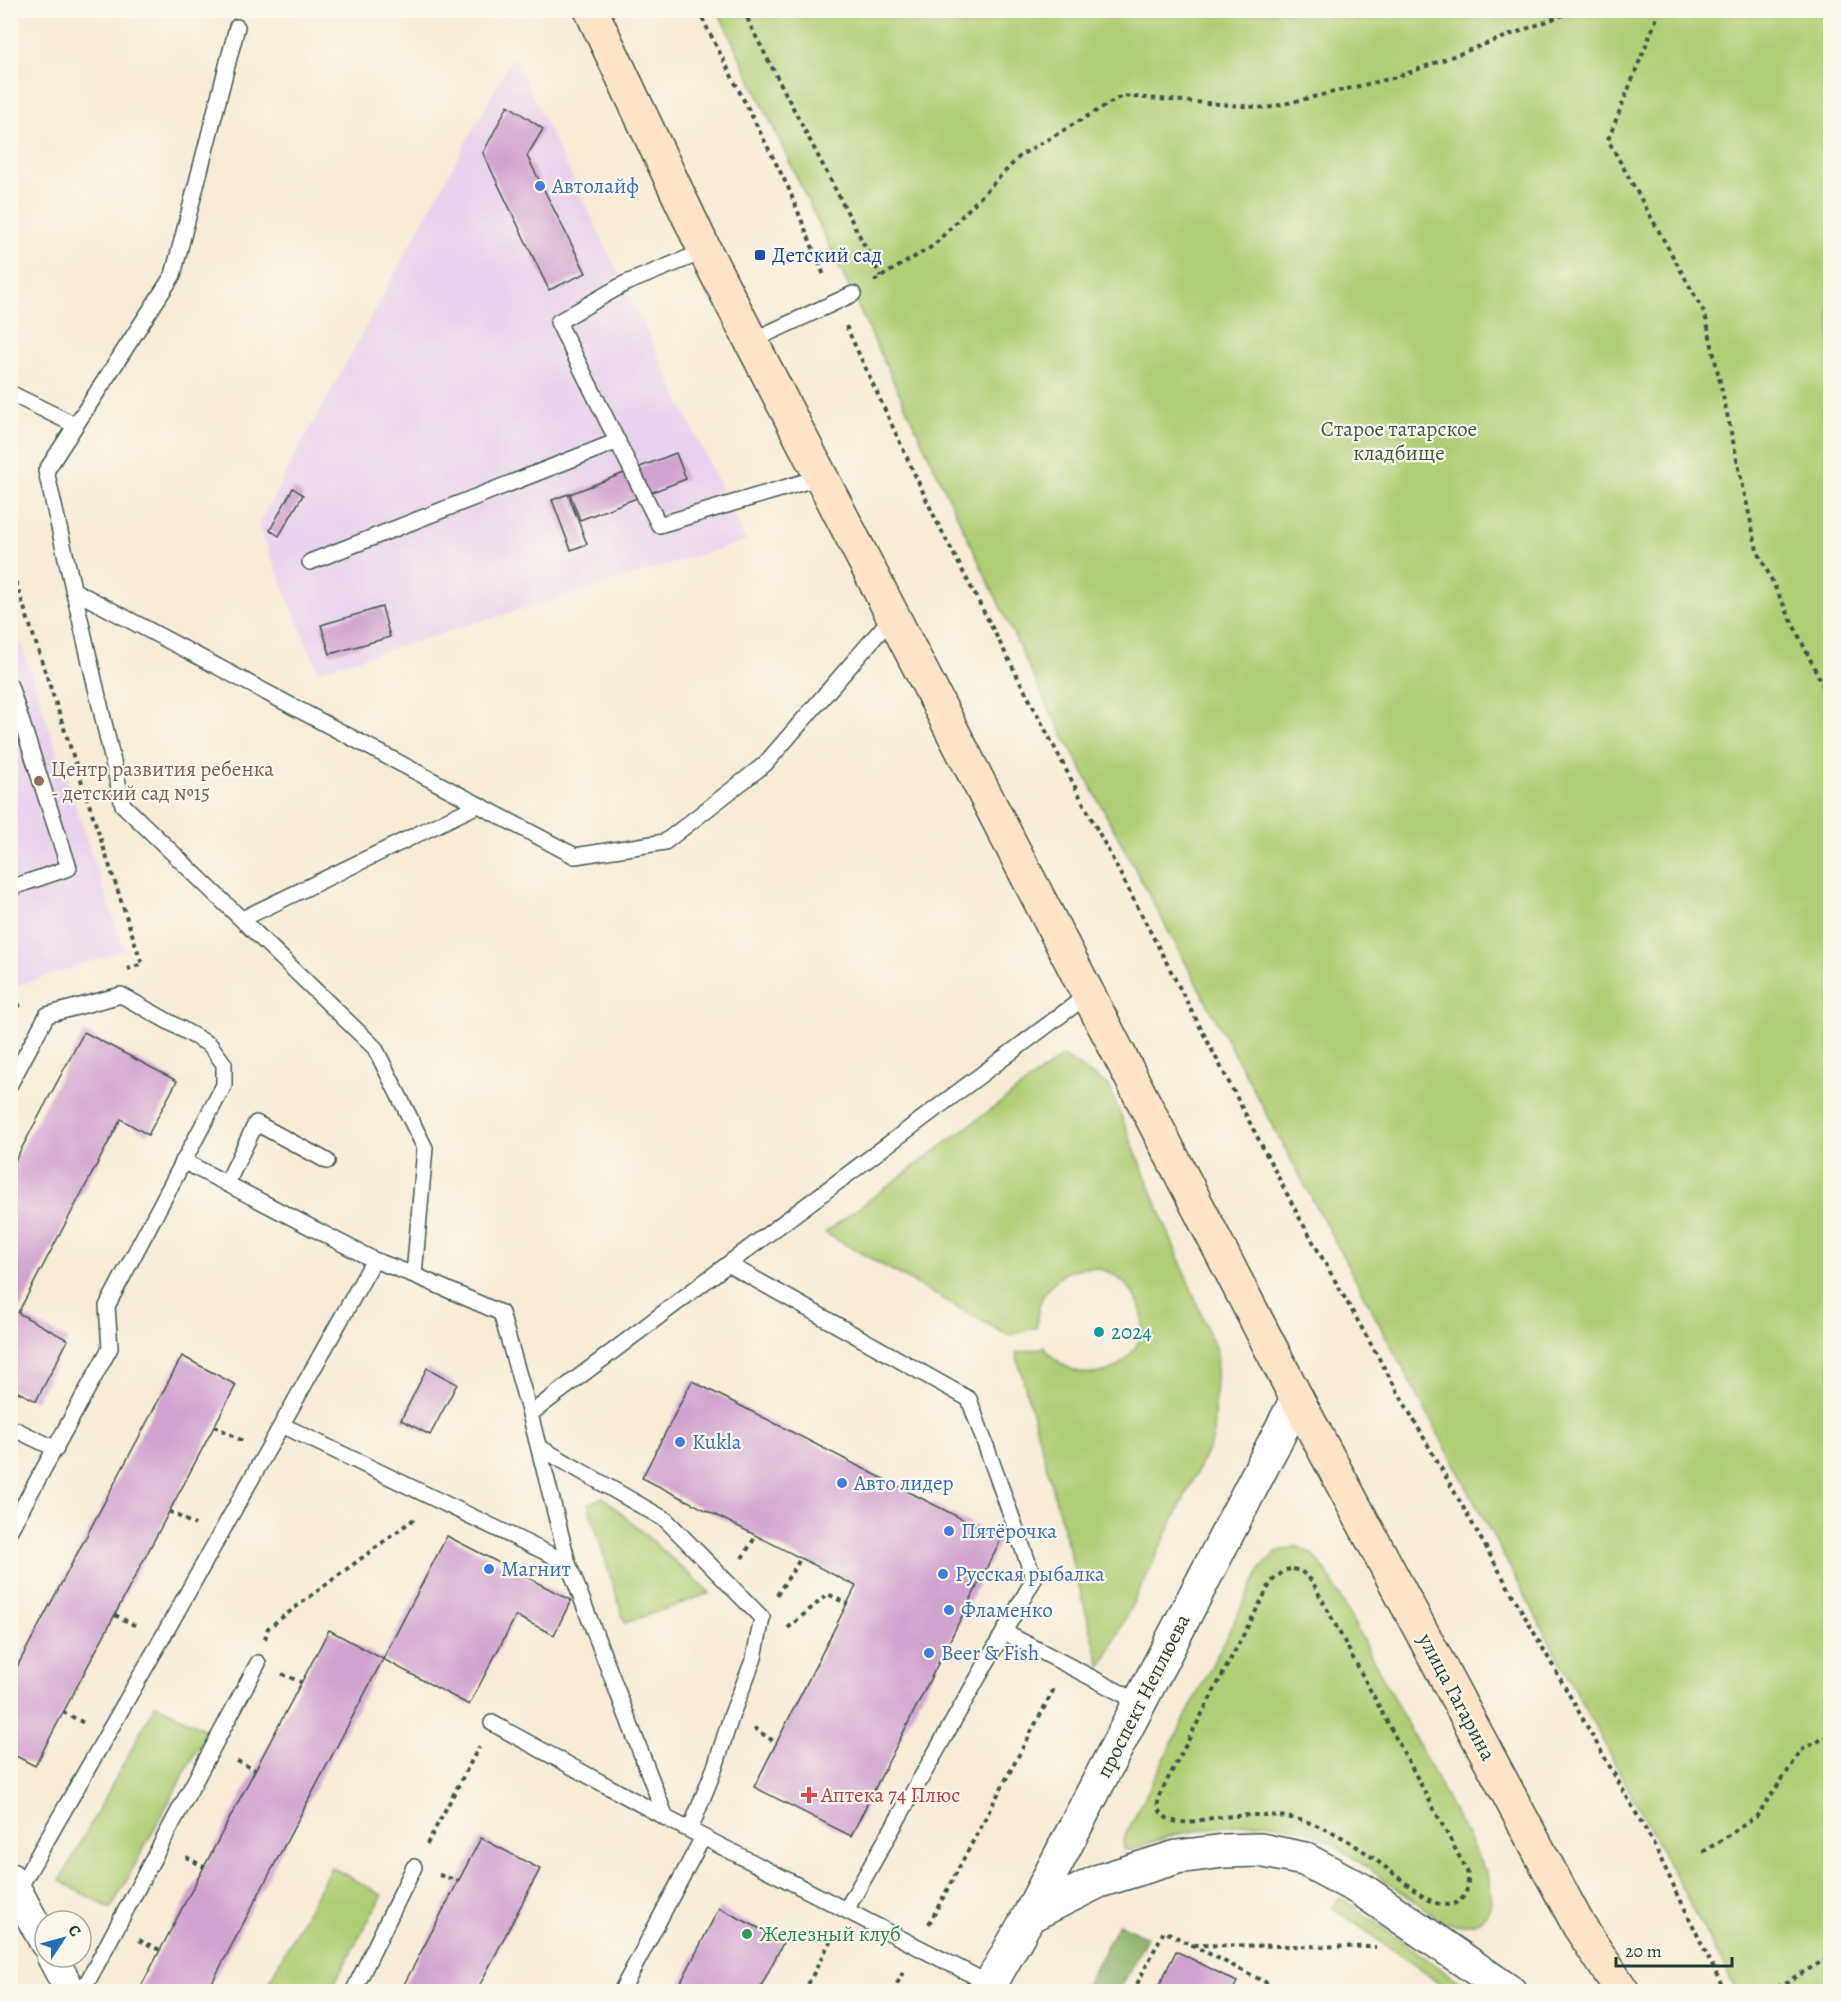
<svg xmlns="http://www.w3.org/2000/svg" width="1841" height="2002" font-family="Alegreya,serif">
<rect width="100%" height="100%" fill="#fbf7ec"/>
<filter id="ink" filterUnits="userSpaceOnUse"><feTurbulence type="fractalNoise" baseFrequency=".0167" numOctaves="2"/><feDisplacementMap in="SourceGraphic" scale="12" xChannelSelector="R" yChannelSelector="G"/><feConvolveMatrix kernelMatrix="1 2 1 2 8 2 1 2 1" color-interpolation-filters="sRGB"/></filter>
<filter id="wash" filterUnits="userSpaceOnUse"><feTurbulence type="fractalNoise" baseFrequency=".008" numOctaves="4" result="noise"/><feDisplacementMap in="SourceGraphic" scale="24" xChannelSelector="R" yChannelSelector="G"/><feGaussianBlur stdDeviation="1.35" result="paint"/><feColorMatrix in="noise" values="0 0 0 0 0 0 0 0 0 0 0 0 0 0 0 0 0 1.4 0 .05"/><feComposite in="paint" operator="in"/></filter>
<g filter="url(#wash)">
<rect width="100%" height="100%" fill="#f8ebd7"/>
<path fill="#e9d2ed" d="M513 56 624 284 746 541 318 671 258 525Z
M10 611 124 950 11 988H10Z"/>
<path fill="#b0ce74" stroke="#688654" stroke-width="1.5" d="M718 11H1830V1991H1737L1044 699Z
M1063 1056 1109 1086 1217 1353 1213 1439 1101 1668 1016 1353 1044 1347C1064 1374 1101 1385 1127 1358 1176 1307 1097 1234 1051 1285 1040 1297 1036 1311 1037 1327L1009 1336 825 1233Z
M603 1497 710 1593 625 1623 588 1504Z
M1296 1546 1314 1555 1326 1571 1487 1874C1499 1912 1483 1932 1444 1922L1331 1842 1304 1830 1266 1822 1217 1827 1173 1835 1130 1850 1124 1849 1123 1842 1126 1834 1263 1565 1277 1552Z
M156 1704 207 1731 111 1909 60 1881Z
M331 1867 382 1895 330 1991H264Z
M1340 1897 1472 1991H1451L1332 1907Z"/>
<path fill="#8cb166" stroke="#56774d" stroke-width="1.5" d="M1119 1923 1147 1937 1119 1991H1083Z"/>
<g id="blocks">
<path fill="#d0a3cf" d="M508 105 543 129 527 156 586 273 549 290 483 153Z
M676 453 686 479 580 520 570 494Z
M293 488 303 495 279 536 270 530Z
M568 494 587 544 571 550 552 500Z
M382 607 390 637 330 654 321 625Z
M84 1032 177 1081 148 1135 121 1119 18 1313 68 1340 36 1401 10 1388V1170Z
M182 1356 236 1385 35 1766 10 1753V1680Z
M427 1368 457 1384 430 1435 401 1420Z
M692 1381 1001 1539 851 1836 754 1787 856 1586 642 1478Z
M447 1536 571 1600 554 1635 516 1616 469 1705 383 1659Z
M329 1630 383 1659 207 1992H138Z
M481 1838 540 1869 476 1992H400Z
M719 1908 784 1941 758 1992H676Z
M1176 1951 1237 1982 1232 1992H1156Z"/>
</g>
</g>
<g filter="url(#ink)">
<use href="#blocks" fill-opacity="0" stroke="#40574c" stroke-width="1.5"/>
<g fill="none" stroke-linecap="round" stroke-linejoin="round">
<g stroke="#40574c" stroke-width="18">
<path id="service" d="M237 27 173 275 46 471 123 805 375 1048 425 1148 414 1275
M705 251 624 284 558 322 659 525 821 477
M751 341 853 294
M10 393 75 425
M310 562 618 441
M73 590 575 856 665 842 765 764 893 616
M10 686 69 868 10 888
M242 919 478 805
M10 1084 47 1015 121 995 210 1045 224 1064V1085L107 1306 110 1348 10 1530
M183 1161 374 1260
M227 1183 256 1123 327 1161
M728 1264 969 1399 1034 1579 846 1910
M282 1425 568 1563
M10 1427 56 1449
M539 1447 666 1520 762 1618 754 1658 732 1714 715 1767 690 1830
M1004 1632 1140 1703
M492 1723 666 1818
M17 1892 161 1640 374 1260 414 1275 501 1313 530 1414
M990 1984 666 1818 568 1563 530 1414 728 1264 1089 994
M82 1992 258 1663
M353 1992 414 1867
M621 1992 703 1837"/>
</g>
<g stroke="#40574c" stroke-width="33">
<path id="minor" d="M10 1878 45 1943
M52 1957 71 1992"/>
</g>
<g stroke="#40574c" stroke-width="36">
<path id="tertiary" d="M1029 1916 1099 1881 1177 1857 1224 1851 1260 1850 1304 1859 1362 1890 1510 1992
M986 1992 1029 1916 1297 1399"/>
</g>
<g stroke="#40574c" stroke-width="36">
<path id="secondary" d="M591 10 705 251 751 341 1297 1399 1579 1926 1623 1992"/>
</g>
<path stroke="#40574c" stroke-width="4" stroke-dasharray="4.5 4.5" stroke-linecap="butt" d="M698 10 788 187 825 278
M744 10 751 27 881 277
M1660 10 1608 140 1705 314 1757 550 1830 700
M874 281 933 246 1021 155 1122 96 1267 108 1397 77 1577 10
M846 326 935 518 1299 1217 1653 1843 1725 1992
M10 565 142 964 128 969
M10 1008 21 1005
M214 1426 243 1441
M169 1511 195 1525
M742 1558 756 1536
M1293 1569 1301 1571 1312 1581 1467 1871C1471 1890 1463 1909 1440 1904 1423 1900 1408 1884 1394 1874 1370 1855 1342 1834 1313 1824 1280 1812 1249 1814 1214 1818 1202 1819 1185 1825 1174 1821 1162 1818 1157 1810 1158 1798L1271 1582 1285 1570Z
M777 1595 801 1558
M115 1615 138 1627
M788 1628 828 1594 847 1604
M265 1639 268 1628 414 1519
M282 1674 301 1682
M63 1712 84 1723
M754 1728 776 1743
M237 1761 255 1770
M427 1844 479 1747
M1703 1852 1756 1817 1803 1749 1830 1735
M186 1857 204 1867
M439 1875 459 1881
M929 1924 1055 1687
M139 1940 160 1950
M1194 1945 1376 1947
M387 1985 399 1992
M804 1992 834 1934
M893 1992 904 1970
M1133 1992 1164 1931 1285 1992
M1769 1992 1830 1957"/>
<use href="#service" stroke="#fff" stroke-width="15"/>
<use href="#minor" stroke="#fff" stroke-width="30"/>
<use href="#tertiary" stroke="#fff" stroke-width="33"/>
<use href="#secondary" stroke="#fee4c6" stroke-width="33"/>
</g>
</g>
<g fill="#3f7fe0" stroke="#fbf7ec" stroke-width="2">
<circle cx="540" cy="186" r="6"/>
<circle cx="680" cy="1442" r="6"/>
<circle cx="842" cy="1483" r="6"/>
<circle cx="949" cy="1531" r="6"/>
<circle cx="489" cy="1569" r="6"/>
<circle cx="943" cy="1574" r="6"/>
<circle cx="949" cy="1610" r="6"/>
<circle cx="929" cy="1653" r="6"/>
</g>
<rect fill="#1a4fb4" stroke="#fbf7ec" stroke-width="2" x="754" y="249" width="12" height="12" rx="3"/>
<circle fill="#8d6e63" stroke="#fbf7ec" stroke-width="2" cx="39" cy="781" r="6"/>
<circle fill="#0f9aa8" stroke="#fbf7ec" stroke-width="2" cx="1099" cy="1332" r="6"/>
<path fill="#e0444e" stroke="#fbf7ec" stroke-width="2" d="M806 1786h6v6h6v6h-6v6h-6v-6h-6v-6h6z"/>
<circle fill="#2e9e5b" stroke="#fbf7ec" stroke-width="2" cx="747" cy="1934" r="6"/>
<g text-anchor="middle" stroke-width="4.5" stroke-linejoin="round" paint-order="stroke">
<g font-size="21" fill="#366cbe" stroke="#fbf7ec" text-anchor="start">
<text x="552" y="193">Автолайф</text>
<text x="692" y="1449">Kukla</text>
<text x="854" y="1490">Авто лидер</text>
<text x="961" y="1538">Пятёрочка</text>
<text x="501" y="1576">Магнит</text>
<text x="955" y="1581">Русская рыбалка</text>
<text x="961" y="1617">Фламенко</text>
<text x="941" y="1660">Beer &amp; Fish</text>
</g>
<g font-size="21" fill="#164399" stroke="#fbf7ec" text-anchor="start">
<text x="772" y="262">Детский сад</text>
</g>
<g font-size="21" fill="#3c5a41" stroke="#fbf7ec">
<text x="1399" y="436">Старое татарское<tspan x="1399" dy="24">кладбище</tspan></text>
</g>
<g font-size="21" fill="#785e54" stroke="#fbf7ec" text-anchor="start">
<text x="51" y="776">Центр развития ребенка<tspan x="51" dy="24">- детский сад №15</tspan></text>
</g>
<g font-size="21" fill="#0d838f" stroke="#fbf7ec" text-anchor="start">
<text x="1111" y="1339">2024</text>
</g>
<g font-size="21" fill="#1f3d34" stroke="#fbf7ec">
<text transform="translate(1143 1696) rotate(-63)" y="7">проспект Неплюева</text>
<text transform="translate(1457 1697) rotate(62)" y="7">улица Гагарина</text>
</g>
<g font-size="21" fill="#be3a42" stroke="#fbf7ec" text-anchor="start">
<text x="821" y="1802">Аптека 74 Плюс</text>
</g>
<g font-size="21" fill="#27864d" stroke="#fbf7ec" text-anchor="start">
<text x="759" y="1941">Железный клуб</text>
</g>
</g>
<rect width="1841" height="2002" fill="none" stroke="#fbf7ec" stroke-width="36"/>
<g transform="translate(63 1939) rotate(54)"><circle r="28" fill="#fbf7ec" stroke="#a3ada2" stroke-width="1.5"/>
<path d="M0-4.5L10 22L0 15L-10 22Z" fill="#1f6fb2"/>
<text y="-9" font-size="16" font-weight="bold" text-anchor="middle" fill="#1f3d34">С</text>
</g>
<path d="M1616 1957v9h116v-9" fill="none" stroke="#1f3d34" stroke-width="3"/>
<text x="1625" y="1957" font-size="18" fill="#1f3d34" stroke="#fbf7ec" stroke-width="4.5" paint-order="stroke">20 m</text>
</svg>
